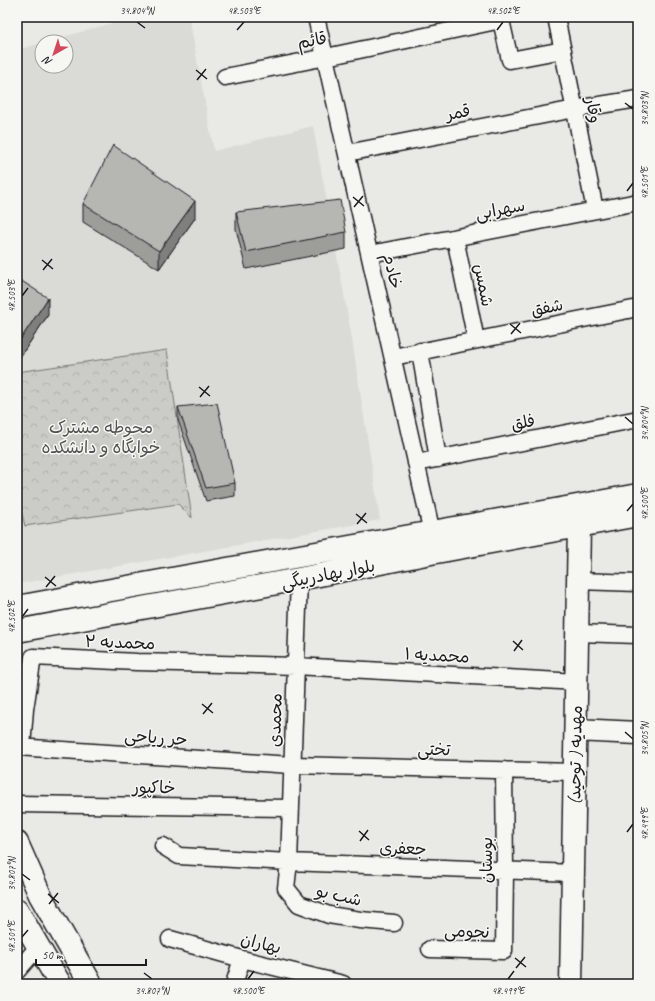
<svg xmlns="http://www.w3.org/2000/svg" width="655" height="1001" font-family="Caveat,'Playpen Sans Arabic',sans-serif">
<defs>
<pattern id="park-crowns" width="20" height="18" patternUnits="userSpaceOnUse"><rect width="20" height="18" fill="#cbcbc7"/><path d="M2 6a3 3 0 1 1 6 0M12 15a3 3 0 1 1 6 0" fill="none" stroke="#aeaeaa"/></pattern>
</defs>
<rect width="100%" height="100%" fill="#e9e9e5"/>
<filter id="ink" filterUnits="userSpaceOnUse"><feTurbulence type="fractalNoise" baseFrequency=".025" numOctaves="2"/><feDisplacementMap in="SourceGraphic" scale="8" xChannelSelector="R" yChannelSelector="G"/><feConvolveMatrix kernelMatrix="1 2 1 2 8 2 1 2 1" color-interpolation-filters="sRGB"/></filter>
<g filter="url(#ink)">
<path fill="#dadad6" d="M134 17H189L214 151 313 126 351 333 380 520 17 584V50L42 43V66H66V42H45Z"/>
<path fill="url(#park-crowns)" stroke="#747472" d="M167 350 192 518 178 504 25 526 17 494V372Z"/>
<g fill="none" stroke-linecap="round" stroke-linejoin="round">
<g stroke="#1c1c1c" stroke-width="19">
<path id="street" d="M316 17 432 533
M556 17 595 210
M225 77 326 57 501 20 510 60 563 50
M347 153 575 109 638 99
M455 238 476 340
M370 254 638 202
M420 351 438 459
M393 357 638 308
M416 463 638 419
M299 579 289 862 286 888 299 904 329 915 360 920 394 923
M578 581 638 583
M578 633 638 635
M17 747 292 765 575 772
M22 747 25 709 33 657 137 662 296 666 577 682
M17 804 290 808
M163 846 179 856 289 862 573 873
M170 939 242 959 343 984
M430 949 504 951 505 871 504 770
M17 971 38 947
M234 984 242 959"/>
</g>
<g stroke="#1c1c1c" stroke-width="25">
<path id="secondary" d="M17 607 638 495
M17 631 299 579 436 552 638 515
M576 730 638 733
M571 984 579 526 576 512"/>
</g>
<g stroke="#1c1c1c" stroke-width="25">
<path id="primary" d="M17 843 40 895 91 984
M17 910 60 984"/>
</g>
<use href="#street" stroke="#f6f6f2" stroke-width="16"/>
<use href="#secondary" stroke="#f6f6f2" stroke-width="22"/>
<use href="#primary" stroke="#f6f6f2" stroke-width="22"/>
</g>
<path fill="#9d9d9a" stroke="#1c1c1c" d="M83 204 195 218 159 269 83 222Z
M236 212 346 232V249L246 269 236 229Z
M17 278 48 315 18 360 17 359Z
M178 407 235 483V496L206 501 178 420Z"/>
<path fill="#7f7f7d" stroke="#1c1c1c" d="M21 170V187L17 194V177Z
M195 201V218L159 269V251Z
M48 298V315L18 360V343Z"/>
<path fill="#b6b6b3" stroke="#1c1c1c" d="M113 145 195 201 159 251 83 204Z
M17 168 21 170 17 177Z
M340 200 346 232 246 252 236 212Z
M17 278 48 298 18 343 17 342Z
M217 403 235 483 206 488 178 407Z"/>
</g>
<path fill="none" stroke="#1c1c1c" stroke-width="1.5" d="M137 22 145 28M237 30 244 22M497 30 503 22M196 70 207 79M197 80 206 69M625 103 633 109M627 191 633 183M353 197 364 206M354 207 363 196M42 260 53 269M43 270 52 259M22 296 28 288M510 324 521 333M511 334 520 323M199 387 210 396M200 397 209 386M625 417 633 424M627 511 633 504M356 514 367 523M357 524 366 513M45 577 56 586M46 587 55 576M22 617 28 609M513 641 523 650M514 651 522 640M202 704 213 713M203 714 212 703M625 732 633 739M359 831 369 840M627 832 633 824M360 841 368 830M22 874 30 880M48 894 59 903M49 904 58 893M22 937 28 930M515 958 526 967M516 968 525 957M144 973 152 979M248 979 254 971M508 979 514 971"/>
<g text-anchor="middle" stroke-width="3" stroke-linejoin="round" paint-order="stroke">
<g font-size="17" fill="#1c1c1c" stroke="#f6f6f2">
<text transform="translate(312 40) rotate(-11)" y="6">قائم</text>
<text transform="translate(594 110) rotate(79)" y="6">وقار</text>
<text transform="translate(458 112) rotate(-11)" y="6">قمر</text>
<text transform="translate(500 209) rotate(-11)" y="6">سهرابی</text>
<text transform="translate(393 271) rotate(77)" y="6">خادم</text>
<text transform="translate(484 285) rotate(79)" y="6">شمس</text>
<text transform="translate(547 307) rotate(-11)" y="6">شفق</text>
<text transform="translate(523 422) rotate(-11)" y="6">فلق</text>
<text transform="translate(328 574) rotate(-11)" y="6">بلوار بهادربیگی</text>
<text transform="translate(120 642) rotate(2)" y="6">محمدیه ۲</text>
<text transform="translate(437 655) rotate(3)" y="6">محمدیه ۱</text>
<text transform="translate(275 720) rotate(-88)" y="6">محمدی</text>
<text transform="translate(156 737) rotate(4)" y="6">حر ریاحی</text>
<text transform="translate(434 749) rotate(1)" y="6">تختی</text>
<text transform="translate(575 755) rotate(-89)" y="6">مهدیه ( توحید)</text>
<text transform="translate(154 787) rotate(1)" y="6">خاکپور</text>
<text transform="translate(403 848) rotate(2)" y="6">جعفری</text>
<text transform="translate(486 860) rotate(-90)" y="6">بوستان</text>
<text transform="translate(339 895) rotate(13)" y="6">شب بو</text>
<text transform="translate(467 931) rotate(2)" y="6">نجومی</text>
<text transform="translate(261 943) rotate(14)" y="6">بهاران</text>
</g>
<g font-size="17" fill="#51514f" stroke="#f6f6f2">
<text x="101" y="433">محوطه مشترک<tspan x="101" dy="20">خوابگاه و دانشکده</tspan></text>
</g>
</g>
<rect width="655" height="1001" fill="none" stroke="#f6f6f2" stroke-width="44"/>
<g transform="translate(54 54) rotate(219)"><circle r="19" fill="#f6f6f2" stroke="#9f9f9c"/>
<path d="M0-3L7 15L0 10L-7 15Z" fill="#d1495b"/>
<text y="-6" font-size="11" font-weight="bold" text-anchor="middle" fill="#1c1c1c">N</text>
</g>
<path d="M36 959v6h110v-6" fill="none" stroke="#1c1c1c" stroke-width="2"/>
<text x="42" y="959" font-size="12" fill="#1c1c1c" stroke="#f6f6f2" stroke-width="3" paint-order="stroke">50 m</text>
<rect x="22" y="22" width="611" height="957" fill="none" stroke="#1c1c1c" stroke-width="1.5"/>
<g font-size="10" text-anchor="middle" fill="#1c1c1c">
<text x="137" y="14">34.804°N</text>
<text x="244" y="14">48.503°E</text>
<text x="503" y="14">48.502°E</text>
<text transform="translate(644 109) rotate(-90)" y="4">34.803°N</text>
<text transform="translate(644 183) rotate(-90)" y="4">48.501°E</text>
<text transform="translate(11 296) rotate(-90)" y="4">48.503°E</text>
<text transform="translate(644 424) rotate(-90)" y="4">34.804°N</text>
<text transform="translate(644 504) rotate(-90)" y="4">48.500°E</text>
<text transform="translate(11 617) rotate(-90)" y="4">48.502°E</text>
<text transform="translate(644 739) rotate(-90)" y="4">34.805°N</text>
<text transform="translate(644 824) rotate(-90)" y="4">48.499°E</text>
<text transform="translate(11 874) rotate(-90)" y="4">34.807°N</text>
<text transform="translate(11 937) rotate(-90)" y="4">48.501°E</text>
<text x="152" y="994">34.807°N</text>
<text x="248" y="994">48.500°E</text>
<text x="508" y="994">48.499°E</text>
</g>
</svg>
